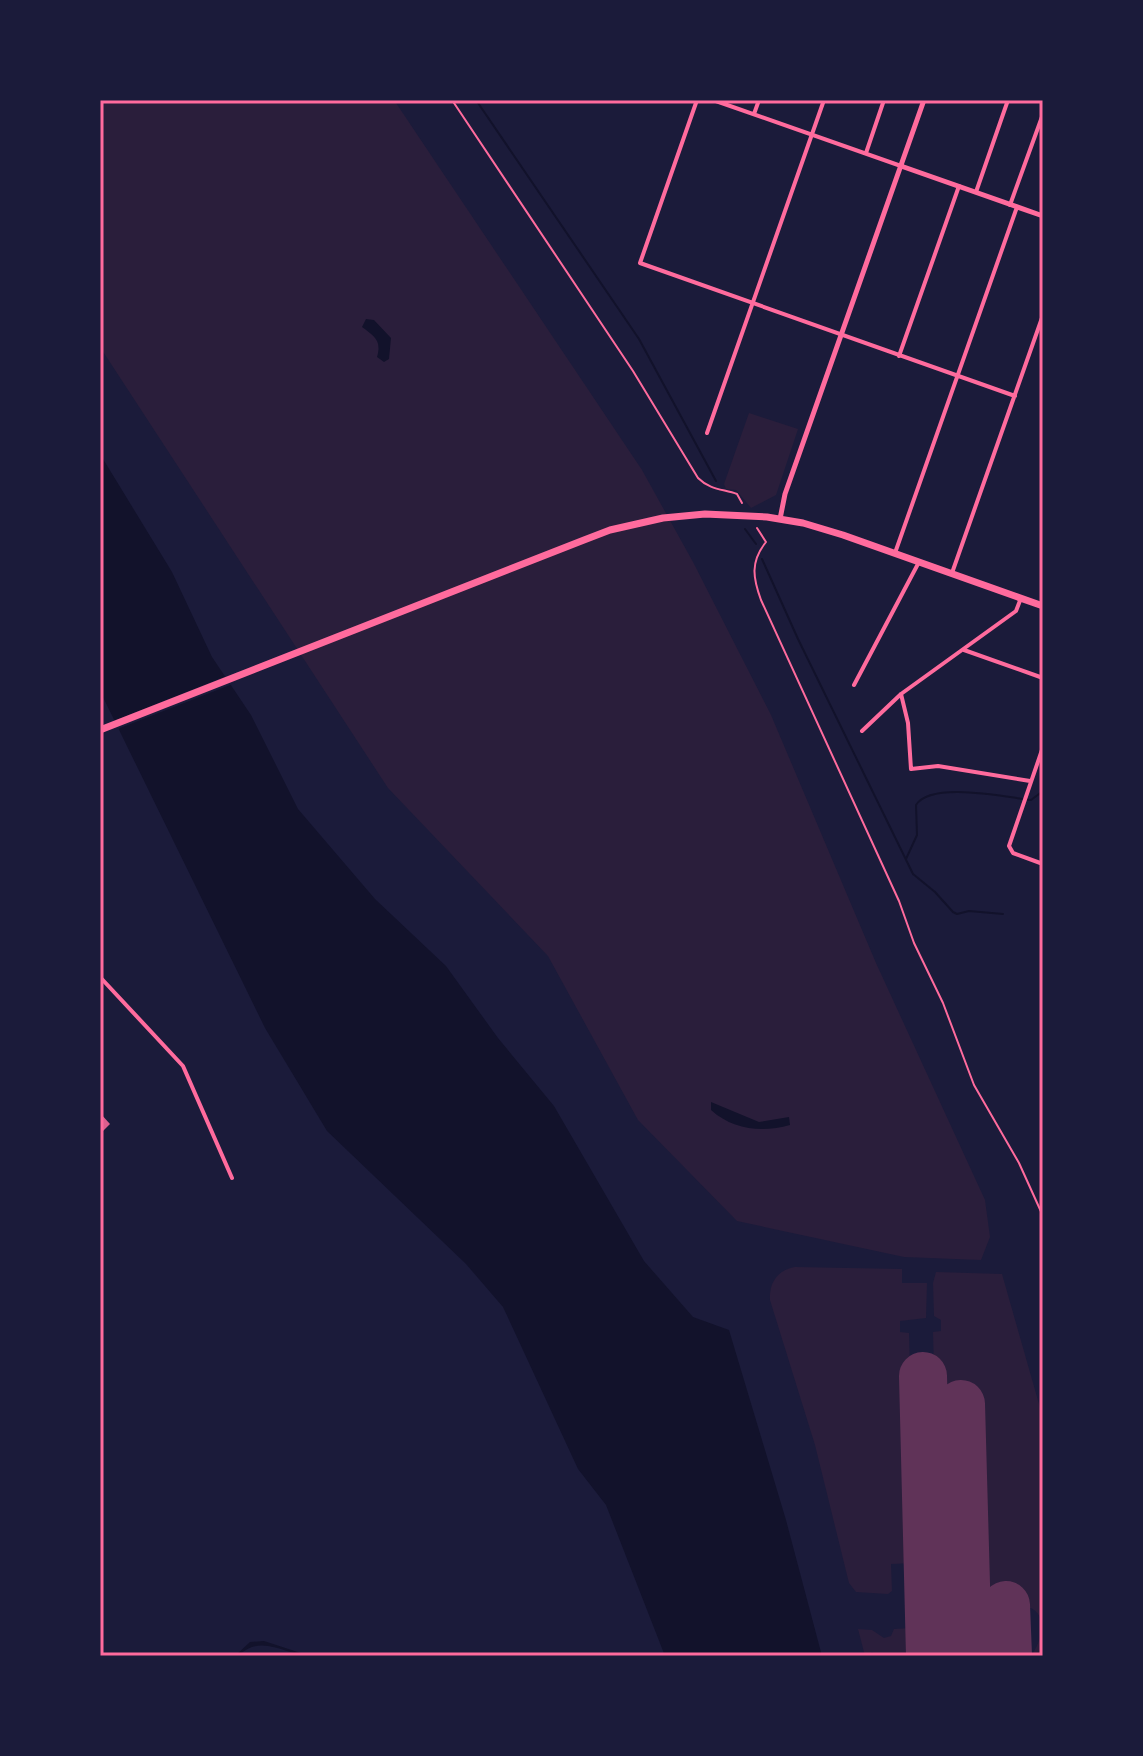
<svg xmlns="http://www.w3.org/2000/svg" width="1143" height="1756" font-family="'Asap Condensed',sans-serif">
<rect width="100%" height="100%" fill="#1b1b3a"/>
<path fill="#2a1e3b" d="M100 100H394L642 470 693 562 771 715 876 963 985 1200 990 1237 981 1260 904 1257 737 1221 638 1120 548 956 388 788 100 347Z
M749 413 798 429 776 495 751 508 736 490 726 489 724 484Z
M795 1267 902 1269V1283H927L926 1318 900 1321V1332L909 1333 915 1563 891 1564 892 1591 888 1594 856 1592 849 1583 815 1445 770 1300C769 1282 778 1270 795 1267Z
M936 1272 1002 1274 1043 1418V1656H1031C1042 1641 1051 1611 1024 1606 1016 1604 1006 1606 997 1606L999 1656H944L943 1563H939L933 1332 941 1331V1320L934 1316 933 1283Z
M921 1359 930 1367 936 1563H918L913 1367Z
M913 1628 914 1656H876L872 1652 869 1656H865L858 1629 872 1630 884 1638 891 1636 894 1629Z
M924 1628H934L936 1656H923Z"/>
<path fill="#12122b" d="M366 319 374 320 391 338 389 359 384 362 377 357C382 340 374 336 362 327Z
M100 454 172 572 212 657 251 715 298 809 375 899 446 966 498 1038 554 1106 644 1261 693 1317 729 1330 786 1520 822 1656H665L606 1505 578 1469 503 1307 466 1264 327 1131 265 1028 100 691Z
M711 1102 759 1122 789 1117 790 1125C763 1133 733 1130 711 1110Z
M264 1641 310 1656C291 1656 272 1641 252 1647 246 1649 241 1654 235 1656L250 1642Z"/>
<path fill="#1b1b3a" d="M229 675 235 683 115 730 111 722Z"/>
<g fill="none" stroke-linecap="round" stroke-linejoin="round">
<path stroke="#12122b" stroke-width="2" d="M476 100 639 339 716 481
M745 529 756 544
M762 559 798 639 913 874 935 892 953 912 957 914 969 911 1003 914
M906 859 917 835 916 805C931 781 1005 797 1031 800L1043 791"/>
<path stroke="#603358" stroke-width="48" d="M923 1376 930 1656
M961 1404 968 1656
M1006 1605 1008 1656"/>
</g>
<path fill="#dd5f8e" d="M100 1113 110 1124 100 1134Z"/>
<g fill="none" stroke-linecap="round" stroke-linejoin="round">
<path stroke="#ff6b9d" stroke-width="2" d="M452 100 633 371 698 478C710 490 723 489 737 494L742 503
M757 528 766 542C750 562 753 578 761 600L899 901 914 943 943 1003 974 1085 1019 1163 1043 1216"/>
<path stroke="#ff6b9d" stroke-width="4" d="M697 100 640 263 1015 396
M713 100 901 166
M754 114 759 100
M866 153 884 100
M976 192 1008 100
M1010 205 1043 114
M899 356 959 186
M707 433 824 100
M895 553 1017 207
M952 573 1043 315
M964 650 1043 678
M854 685 919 562
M901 694 908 723 911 769 938 766 1030 781
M862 731 901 694 1016 611 1021 598
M1043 747 1009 846 1013 853 1043 864
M100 977 183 1066 232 1178"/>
<path stroke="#ff6b9d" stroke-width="5" d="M901 166 1043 216
M780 519 785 494 924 100"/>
<path stroke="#ff6b9d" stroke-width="7" d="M100 730 584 540 610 530 663 518 705 514 767 517 803 523 843 535 1043 606"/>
</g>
<rect width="1143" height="1756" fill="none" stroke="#1b1b3a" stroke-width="204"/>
<rect x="102" y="102" width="939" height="1552" fill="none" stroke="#ff6b9d" stroke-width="3"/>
</svg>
